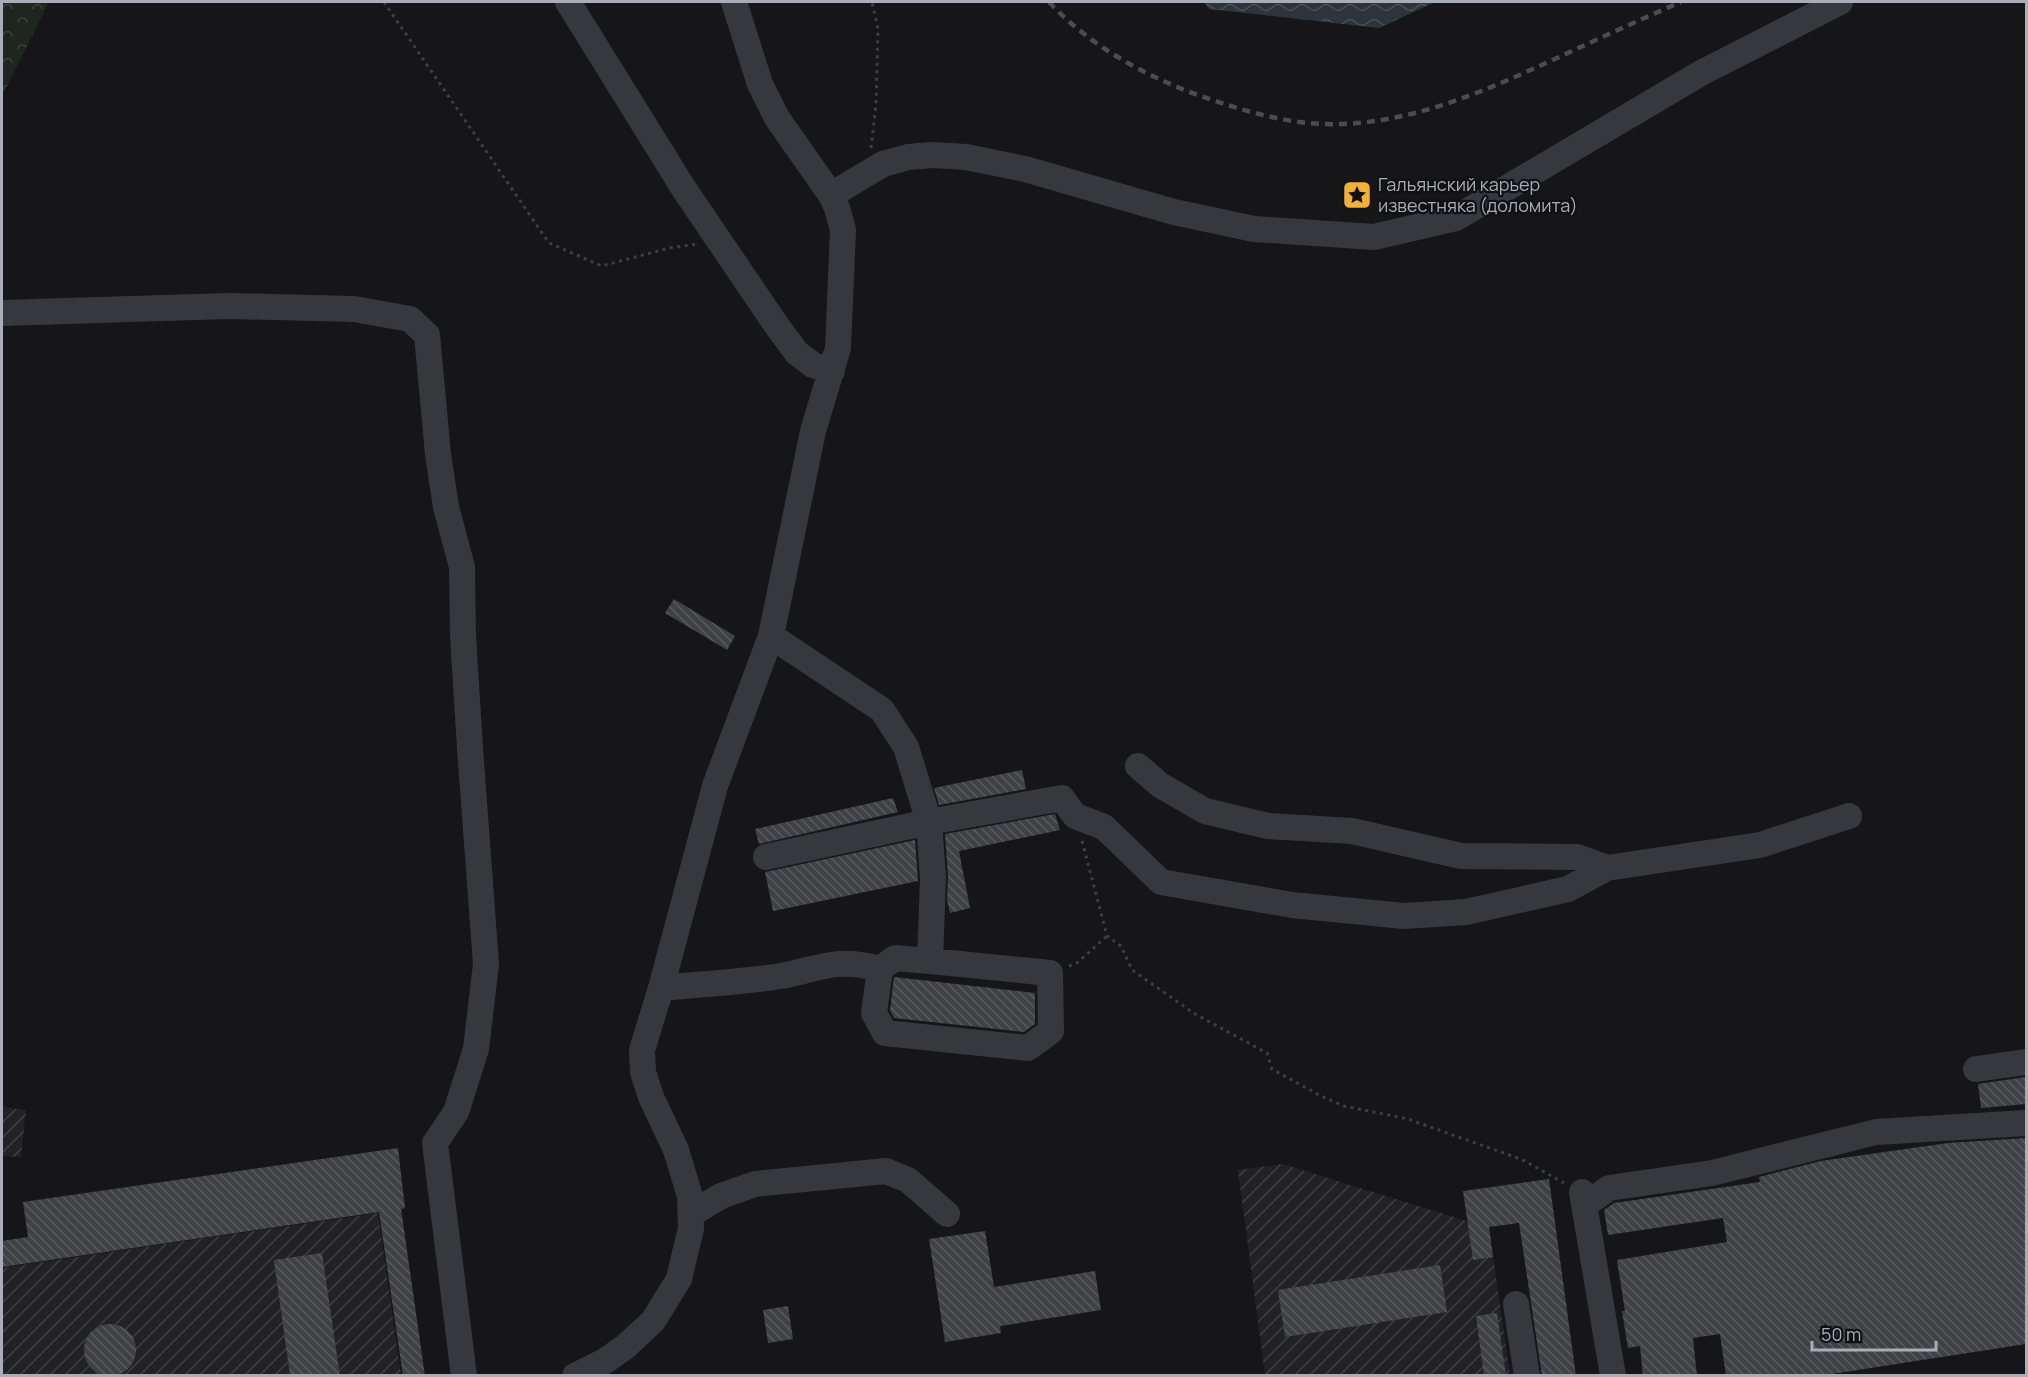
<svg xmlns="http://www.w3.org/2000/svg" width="2028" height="1377" font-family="Manrope,sans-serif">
<defs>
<pattern id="industrial-furrows" width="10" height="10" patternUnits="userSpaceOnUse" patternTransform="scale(1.5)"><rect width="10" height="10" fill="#222225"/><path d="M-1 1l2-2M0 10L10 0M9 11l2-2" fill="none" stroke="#3f3f43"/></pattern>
<pattern id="forest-crowns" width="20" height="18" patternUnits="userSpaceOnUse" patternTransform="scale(1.5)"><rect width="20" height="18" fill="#1e261f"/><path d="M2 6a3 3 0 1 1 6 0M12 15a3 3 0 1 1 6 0" fill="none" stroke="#3c433d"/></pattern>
<pattern id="water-waves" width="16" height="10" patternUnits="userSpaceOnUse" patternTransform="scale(1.5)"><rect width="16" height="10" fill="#2c353c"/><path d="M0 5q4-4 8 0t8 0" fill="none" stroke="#485056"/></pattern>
<pattern id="building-back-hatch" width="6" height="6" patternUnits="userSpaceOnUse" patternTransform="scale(1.5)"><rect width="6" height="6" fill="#404145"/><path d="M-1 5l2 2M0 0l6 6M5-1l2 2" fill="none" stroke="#595a5e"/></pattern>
</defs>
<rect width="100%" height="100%" fill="#161618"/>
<path fill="url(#industrial-furrows)" d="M2 1107 26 1110 21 1157 2 1156Z
M1283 1164 1489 1228 1510 1375H1265L1238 1170Z
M378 1213 401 1375H2V1268Z"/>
<path fill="url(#forest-crowns)" d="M2 2H49L4 92 2 93Z"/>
<path fill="url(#water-waves)" d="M1204 2H1435L1379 28 1209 9Z"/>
<path fill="url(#building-back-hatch)" d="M674 599 735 636 727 650 665 613Z
M1022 770 1026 789 939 805 934 788Z
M893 798 898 812 759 844 755 829Z
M1055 814 1060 830 959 851 970 908 950 913 947 900 948 877 945 834Z
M915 840 918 881 773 911 765 872Z
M894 977 1035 993V1024L1024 1032 894 1018 890 1010Z
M2026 1077V1104L1981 1108 1978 1084Z
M2026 1138V1344L1819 1376H1726L1720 1334 1693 1338 1697 1376H1643L1640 1346 1628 1348 1622 1311H1625L1617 1260 1727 1242 1723 1218 1608 1235 1604 1210 1614 1203 1760 1182 1759 1177 1821 1161 1948 1143Z
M398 1148 405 1208 401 1209 425 1376H403L379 1212 2 1267V1241L28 1237 23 1202Z
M1549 1179 1576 1376H1542L1519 1223 1489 1227 1493 1257 1473 1260 1463 1191Z
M985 1231 994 1287 1095 1271 1101 1310 1000 1326 1001 1333 945 1342 929 1239Z
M322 1253 340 1376H290L274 1260Z
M1440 1265 1447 1312 1285 1337 1278 1290Z
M788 1306 793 1339 768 1343 763 1310Z
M1497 1313 1506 1376H1484L1476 1316Z
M84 1350a26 26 0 1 1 52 0a26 26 0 1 1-52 0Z"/>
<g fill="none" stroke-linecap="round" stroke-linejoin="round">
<path stroke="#3d3f44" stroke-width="3" stroke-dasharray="3 4.5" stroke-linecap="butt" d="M384 2 549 243 602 266 669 248 697 244
M871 148 876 105 878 29 872 2
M1082 841 1107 936 1121 946 1132 970 1195 1014 1267 1053 1272 1069 1321 1096 1344 1106 1408 1119 1523 1160 1564 1183
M1069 966 1077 963 1107 936"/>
<path stroke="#37383d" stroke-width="26" d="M568 2 684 189 777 326 797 353 813 365 832 371
M831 195 883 164 908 157 932 155 966 157 1025 169 1174 212 1254 229 1374 237 1456 218 1701 73 1840 2
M2 313 228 306 354 309 410 319 427 335 438 454 446 507 462 567 463 636 470 748 486 964 476 1049 456 1112 435 1143 464 1376
M771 636 882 710 906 747 929 822 1062 798 1075 816 1104 827 1161 882 1292 905 1404 916 1466 912 1568 889 1607 868 1760 845 1849 816
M1138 766 1160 785 1205 811 1268 826 1352 831 1461 856 1577 857 1607 868
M766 857 929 822 933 878 930 961 895 958 880 969 874 1013 885 1033 1028 1048 1051 1031 1050 973 930 961
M661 988C701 984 742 982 781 976 822 968 837 957 880 969
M1976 1069 2026 1062
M1582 1192 1613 1376
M1585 1205 1609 1188 1712 1173 1876 1132 2026 1123
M691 1214 721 1196 755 1184 886 1171 908 1180 947 1214
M1516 1304 1527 1376
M575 1376 605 1361 625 1347 653 1321 679 1279 685 1253 691 1229 690 1196 676 1150 651 1097 643 1072 642 1050 661 988 715 786 771 636 813 431 838 348 843 230 837 208 831 195 777 118 760 84 734 2"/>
<path stroke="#4a4c52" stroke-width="4.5" stroke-dasharray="8 6" stroke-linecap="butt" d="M1049 2C1089 45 1143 75 1198 95 1238 109 1279 122 1322 124 1405 127 1483 92 1557 58 1598 39 1639 20 1681 2"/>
</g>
<defs>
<g id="sight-square" transform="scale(1.5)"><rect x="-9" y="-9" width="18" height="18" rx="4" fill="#f2b134" stroke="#111113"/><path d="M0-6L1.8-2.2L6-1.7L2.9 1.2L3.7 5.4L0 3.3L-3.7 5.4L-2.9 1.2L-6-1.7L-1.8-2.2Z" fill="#111"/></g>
</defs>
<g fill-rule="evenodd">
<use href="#sight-square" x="1357" y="195"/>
</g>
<g text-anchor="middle" stroke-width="4.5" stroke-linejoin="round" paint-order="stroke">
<g font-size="18" fill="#a8adb8" stroke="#111113" text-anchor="start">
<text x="1378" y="191">Гальянский карьер<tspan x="1378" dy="21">известняка (доломита)</tspan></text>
</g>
</g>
<rect width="2028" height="1377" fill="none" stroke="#a8adb8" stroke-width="6"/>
<path d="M1812 1341v9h124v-9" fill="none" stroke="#a8adb8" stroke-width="3"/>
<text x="1821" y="1341" font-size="18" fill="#a8adb8" stroke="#111113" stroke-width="4.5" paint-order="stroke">50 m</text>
</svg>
